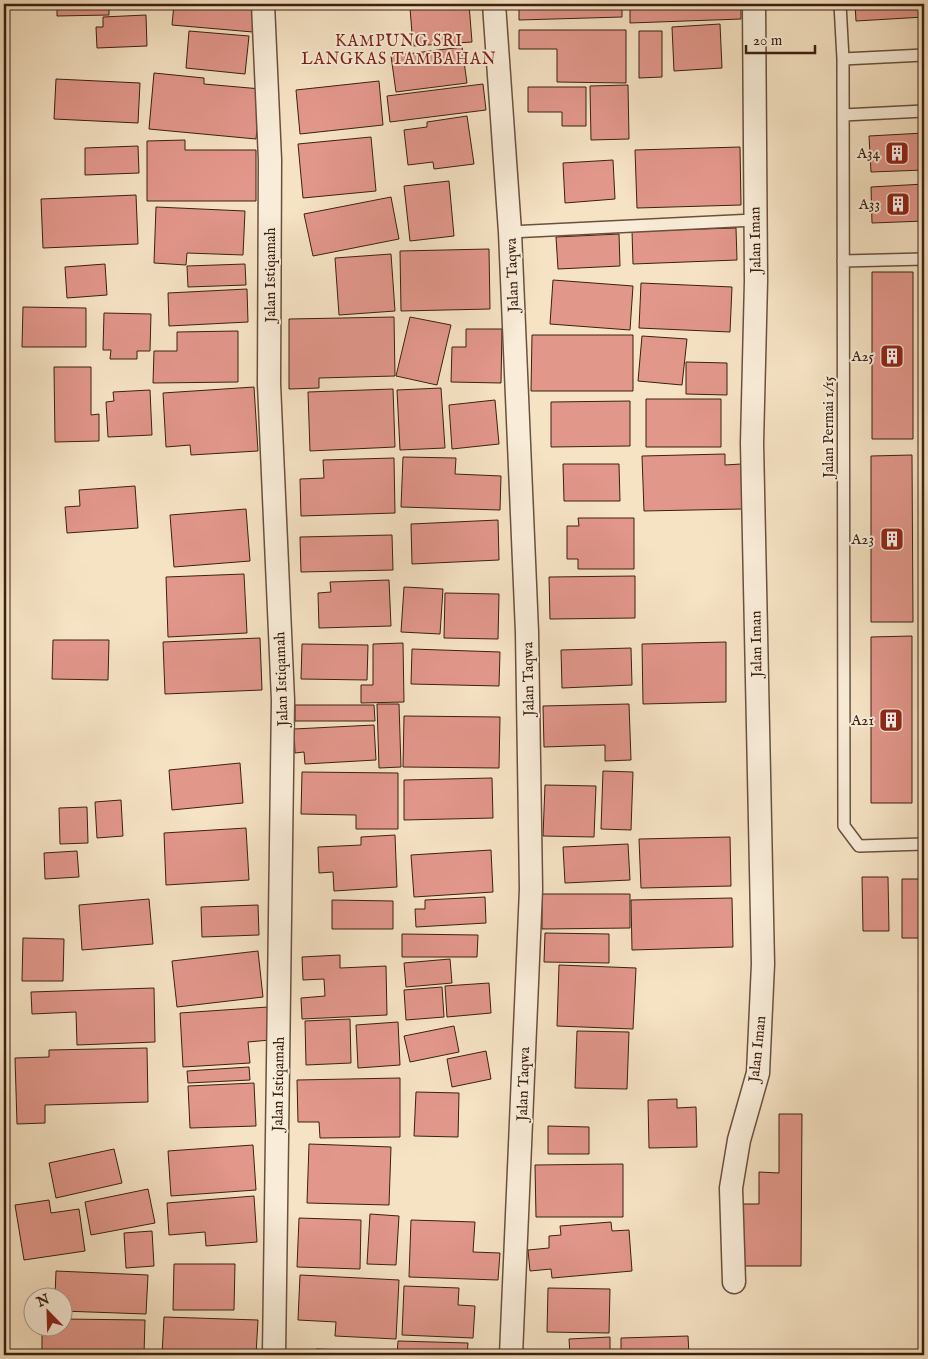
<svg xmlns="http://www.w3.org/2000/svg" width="928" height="1359" font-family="'IM FELL English',serif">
<rect width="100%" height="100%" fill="#f6e3c4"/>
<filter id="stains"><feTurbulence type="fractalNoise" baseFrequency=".004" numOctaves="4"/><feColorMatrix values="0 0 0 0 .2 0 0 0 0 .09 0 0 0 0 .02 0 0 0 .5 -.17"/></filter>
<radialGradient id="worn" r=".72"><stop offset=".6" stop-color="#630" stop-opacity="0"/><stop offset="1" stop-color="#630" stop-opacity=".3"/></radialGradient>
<path fill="#e2978b" stroke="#3b2010" d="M57 4H109V15L57 16Z
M174 4 256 5 253 32 172 25Z
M283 4H321V9H283Z
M469 4 472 42 413 46 410 8Z
M519 4H622V17L519 20Z
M630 4H741V19L630 23Z
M855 4H924V17L856 21Z
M146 15 147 46 97 48 96 27H103V17Z
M720 24 722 68 674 71 672 27Z
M519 30H626V83L557 82V49H519Z
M189 31 249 36 245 74 186 68Z
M639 31H662V77L639 78Z
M462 47 467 83 396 92 391 56Z
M154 73 204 78V84L261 89 256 139 149 129Z
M56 79 140 83 138 123 54 119Z
M379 81 383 125 300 134 296 90Z
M483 84 486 110 390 122 387 96Z
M628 85 629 139 591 140 590 86Z
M528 87H586V126H562V112H528Z
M467 116 474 164 434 169 433 162 408 165 404 130 427 127V122Z
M924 133V170L871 172 869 136Z
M371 137 376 191 303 198 298 144Z
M185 140V150H256V201H147V141Z
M138 146 139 173 85 175V148Z
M740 147 741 205 637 208 635 150Z
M613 160 615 199 565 203 563 163Z
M449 181 454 236 410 241 404 186Z
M924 184V221L872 223 871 187Z
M136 195 138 244 43 248 41 199Z
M391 197 399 239 313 256 304 214Z
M156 207 245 211 243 255 187 253 186 265 154 263Z
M736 228 737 260 633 264 632 231Z
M619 234 620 266 558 269 556 237Z
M489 249 490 309 401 311 400 251Z
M391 254 395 311 339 315 335 258Z
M105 264 107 295 67 298 65 267Z
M245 264 246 285 188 287 187 266Z
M872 272H913V439H872Z
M553 280 633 286 630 330 550 324Z
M641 283 732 287 730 332 639 328Z
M247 289 248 322 169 326 168 293Z
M23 307 86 308V347H22Z
M104 313 151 314 150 351H137V359H110L111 350H103Z
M394 317 395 376 319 378V388L289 389V319Z
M410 317 451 325 437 385 396 376Z
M466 329H502L501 383 451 382 452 347H466Z
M238 331V382L153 383 154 351H177V332Z
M532 335H633V391H531Z
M642 336 687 339 682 385 638 381Z
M686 362 727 363V395L686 394Z
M54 367H91V415L99 414V441L55 442Z
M254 387 258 451 191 455 190 445 166 447 163 393Z
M441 388 445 448 400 450 397 390Z
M393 389 395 447 310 451 308 392Z
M150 390 152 435 108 437 106 402 114 401 113 392Z
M646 399H721V447H646Z
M495 400 499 444 452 449 449 405Z
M630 401V446L551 447V402Z
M725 454V465L741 464 742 509 644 511 642 456Z
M912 455 913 622H871V456Z
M403 457 456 458 455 474 501 476 500 510 401 507Z
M394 458 395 513 301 516 300 479 324 478 323 460Z
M563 464H619L620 501H564Z
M135 486 138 528 67 533 65 507 80 506 79 490Z
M246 509 250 561 174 567 170 515Z
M578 518H634V569H578V559H567V526H579Z
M498 520 499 560 412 564 411 524Z
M392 535 393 570 301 572 300 537Z
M244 574 247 633 168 637 166 577Z
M635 576V618L550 619 549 577Z
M389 580 391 626 319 628 318 593 331 592 330 582Z
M404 587 443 589 440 634 401 632Z
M445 593 499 594 498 639 444 638Z
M912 636V803H871V637Z
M260 638 262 690 165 694 163 642Z
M53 640H109L108 680 52 679Z
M726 642V702L643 704 642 644Z
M403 643 404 702 361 703V685H373V644Z
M302 644 368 645 367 680 301 679Z
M631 648 632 685 562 688 561 650Z
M412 649 500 652 499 686 411 684Z
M377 704H399L401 767 379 768Z
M629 704 631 760 605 761V745L544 747 543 706Z
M295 705H374L375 721H295Z
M404 716 500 717 499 768 403 767Z
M374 725 376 760 305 764 304 752 295 753 294 729Z
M240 763 243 803 172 810 169 770Z
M603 771 633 772 631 830 601 829Z
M302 772 398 773V829H356V815L301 814Z
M492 778 493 818 404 820V780Z
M545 785 596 786 594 837 543 836Z
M121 800 123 836 97 838 95 802Z
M87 807 88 843 60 844 59 808Z
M246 828 249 880 166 885 164 833Z
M395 835 397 887 334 891 333 872 319 873 318 847 361 845V837Z
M730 837 731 886 641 888 639 839Z
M628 844 630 880 565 883 563 847Z
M491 850 493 892 414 897 411 855Z
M77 851 79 877 45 879 44 853Z
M862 877H888L889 931H863Z
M902 879H924V938H902Z
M542 894H630V928L542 929Z
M485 897 486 923 416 927 415 909H425V900Z
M732 898 733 947 632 950 631 900Z
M149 899 153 944 82 950 79 905Z
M332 900 393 901V929H332Z
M258 905 259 935 202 937 201 907Z
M545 933 609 934V963L544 962Z
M402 934 478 935 477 957H402Z
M23 938 64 939 63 981H22Z
M258 951 263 997 177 1007 172 961Z
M340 955V968L386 966 387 1015 302 1019 301 998 325 996 324 979 303 980 302 957Z
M450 959 452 983 406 987 404 963Z
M559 965 636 968 633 1029 557 1026Z
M489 983 491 1013 447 1017 445 986Z
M442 987 444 1017 406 1020 404 990Z
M154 988 155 1042 77 1045 76 1012 32 1014 31 992Z
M268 1007 270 1040 248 1042 250 1063 183 1067 180 1013Z
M350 1019 351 1063 306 1065 305 1021Z
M398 1022 400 1065 358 1068 356 1025Z
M454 1026 459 1052 410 1062 404 1036Z
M577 1031 629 1032 627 1089 575 1088Z
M147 1048 148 1102 45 1105V1123L17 1124 15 1058 49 1057V1050Z
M486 1051 491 1079 452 1087 447 1059Z
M249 1067 250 1080 188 1083 187 1071Z
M400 1078V1137L320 1138 319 1122H298L297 1080Z
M254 1083 256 1126 190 1128 188 1086Z
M416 1092 459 1093 458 1137 414 1136Z
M677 1099V1108L696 1107 697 1147 649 1148 648 1100Z
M779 1114H802L801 1266H741V1204H759V1172L779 1173Z
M548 1126 589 1127V1154H548Z
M309 1144 391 1147 389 1205 307 1203Z
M253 1145 256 1190 171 1196 168 1151Z
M114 1149 122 1183 56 1198 49 1163Z
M623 1164V1217H536L535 1165Z
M148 1189 155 1223 91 1235 85 1202Z
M254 1196 257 1242 206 1246 205 1232 169 1235 167 1203Z
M49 1200 51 1213 79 1209 85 1251 24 1260 15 1205Z
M370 1214 399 1216 396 1265 367 1264Z
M299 1218 361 1220 360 1269 297 1267Z
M411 1220 475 1222 473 1252 500 1253 498 1280 409 1277Z
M611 1222 612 1231 629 1230 632 1271 552 1278 551 1269 530 1271 528 1250 549 1248V1236L561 1235 560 1226Z
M152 1231 154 1266 126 1268 124 1233Z
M174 1264H235L234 1310H173Z
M56 1271 148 1275 146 1314 62 1311V1296H55Z
M300 1275 399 1280 396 1339 335 1336 336 1322 298 1320Z
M404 1286 459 1288 458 1305 475 1306 473 1338 402 1335Z
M548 1288 610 1289 609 1333 547 1332Z
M164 1317 258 1320 256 1355H162Z
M62 1319 145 1320 144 1355H42V1326H62Z
M688 1336 689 1355H621V1338Z
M610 1337V1355H570L569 1339Z
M398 1341 468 1343 467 1355H397Z
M316 1349 375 1351V1355H316Z"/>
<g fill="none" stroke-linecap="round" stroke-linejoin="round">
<g stroke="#6a513d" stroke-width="14">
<path id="service" d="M840 4 843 59 844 826 859 846 924 844
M843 59 924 55
M843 115 924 111
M510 232 754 220
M843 261 924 259"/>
</g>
<g stroke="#6a513d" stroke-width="25">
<path id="minor" d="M263 4 270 160 269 384 283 700 274 1355
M494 4 510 232 527 632 531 889 511 1355
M734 1282 731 1188 739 1140 758 1073 763 964 752 443 756 281 754 4"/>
</g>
<use href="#service" stroke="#f9edd9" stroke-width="11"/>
<use href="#minor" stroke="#f9edd9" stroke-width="22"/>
</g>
<defs>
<g id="building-square" transform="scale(1.25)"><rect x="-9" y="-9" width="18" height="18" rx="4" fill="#8f2418" stroke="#f9edd9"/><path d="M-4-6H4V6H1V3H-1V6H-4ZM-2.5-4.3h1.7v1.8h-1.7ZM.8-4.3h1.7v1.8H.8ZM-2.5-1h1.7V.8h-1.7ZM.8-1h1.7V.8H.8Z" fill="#fff"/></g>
</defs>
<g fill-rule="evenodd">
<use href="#building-square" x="897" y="153"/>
<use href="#building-square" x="898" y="204"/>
<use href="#building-square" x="892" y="356"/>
<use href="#building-square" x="892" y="539"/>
<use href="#building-square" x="891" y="720"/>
</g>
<g text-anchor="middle" stroke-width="4" stroke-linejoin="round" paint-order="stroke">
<g font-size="15" fill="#3b2010" stroke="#f9edd9" text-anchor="end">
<text x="880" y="158">A34</text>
<text x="880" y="209">A33</text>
<text x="874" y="361">A25</text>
<text x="874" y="544">A23</text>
<text x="874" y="725">A21</text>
</g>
<g font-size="15" fill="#3b2010" stroke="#f9edd9">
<text transform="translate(755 240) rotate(-91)" y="5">Jalan Iman</text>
<text transform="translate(270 275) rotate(-90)" y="5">Jalan Istiqamah</text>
<text transform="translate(512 275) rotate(-92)" y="5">Jalan Taqwa</text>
<text transform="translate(828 427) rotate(-90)" y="5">Jalan Permai 1/15</text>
<text transform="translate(756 644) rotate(-91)" y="5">Jalan Iman</text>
<text transform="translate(281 679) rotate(-92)" y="5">Jalan Istiqamah</text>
<text transform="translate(528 679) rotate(-91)" y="5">Jalan Taqwa</text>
<text transform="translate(757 1049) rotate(-84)" y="5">Jalan Iman</text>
<text transform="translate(278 1084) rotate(-89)" y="5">Jalan Istiqamah</text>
<text transform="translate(523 1084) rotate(-88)" y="5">Jalan Taqwa</text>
</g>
<g font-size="16" letter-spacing="1" fill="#7a1f14" stroke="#f9edd9">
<text x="399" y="46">KAMPUNG SRI<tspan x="399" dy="18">LANGKAS TAMBAHAN</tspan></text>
</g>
</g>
<rect width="928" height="1359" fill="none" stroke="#f6e3c4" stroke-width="20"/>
<rect x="5" y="5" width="918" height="1349" fill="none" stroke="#3b2010" stroke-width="2.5"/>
<rect x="10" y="10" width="908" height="1339" fill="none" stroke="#3b2010"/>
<g transform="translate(48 1312) rotate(337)"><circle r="24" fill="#f9edd9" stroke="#ad9b89"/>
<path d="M0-4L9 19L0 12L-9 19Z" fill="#8f2418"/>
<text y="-8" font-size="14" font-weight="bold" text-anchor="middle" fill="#3b2010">N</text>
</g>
<path d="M746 45v8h69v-8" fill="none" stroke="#3b2010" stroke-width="2.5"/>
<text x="753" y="45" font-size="15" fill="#3b2010" stroke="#f9edd9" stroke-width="4" paint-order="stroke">20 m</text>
<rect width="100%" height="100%" filter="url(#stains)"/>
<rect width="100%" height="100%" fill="url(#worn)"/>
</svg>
